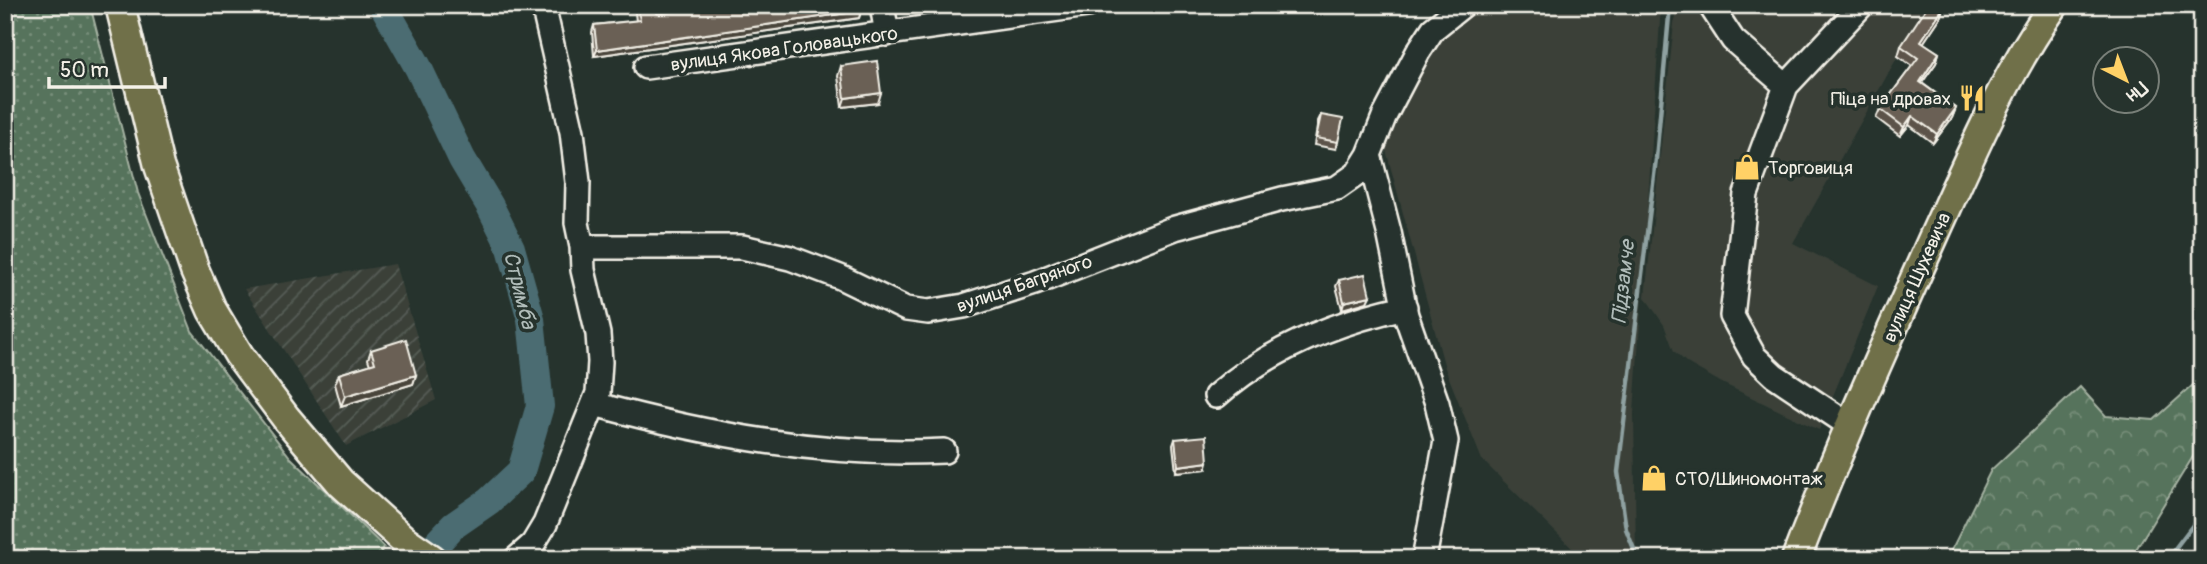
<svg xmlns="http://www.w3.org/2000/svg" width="2207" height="564" font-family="Pangolin,sans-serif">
<defs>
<pattern id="industrial-furrows" width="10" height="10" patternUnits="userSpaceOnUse" patternTransform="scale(1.75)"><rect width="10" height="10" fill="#3a4139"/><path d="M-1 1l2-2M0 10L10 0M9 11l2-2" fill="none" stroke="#575d56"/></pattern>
<pattern id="grass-dots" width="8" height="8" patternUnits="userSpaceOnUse" patternTransform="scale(1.75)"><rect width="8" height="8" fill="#56735b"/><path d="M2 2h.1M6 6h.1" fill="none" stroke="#778e7a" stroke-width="1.8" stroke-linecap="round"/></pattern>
<pattern id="forest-crowns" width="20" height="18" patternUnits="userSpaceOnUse" patternTransform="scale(1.75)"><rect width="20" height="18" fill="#56735b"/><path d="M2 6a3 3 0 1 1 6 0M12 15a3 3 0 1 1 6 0" fill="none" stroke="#778e7a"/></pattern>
</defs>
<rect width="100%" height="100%" fill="#26332d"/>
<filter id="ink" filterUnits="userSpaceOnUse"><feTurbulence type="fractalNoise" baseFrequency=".0143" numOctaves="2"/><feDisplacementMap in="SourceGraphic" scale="14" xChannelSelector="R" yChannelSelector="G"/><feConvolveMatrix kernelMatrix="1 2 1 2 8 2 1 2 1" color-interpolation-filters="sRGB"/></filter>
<g filter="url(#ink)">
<path fill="#3a4139" d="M1482 5H1661L1634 413 1636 559H1583L1482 460 1445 368 1384 143 1441 35Z
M1676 5H1931L1898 56 1793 243 1878 286 1819 430 1722 383 1687 363 1674 351 1664 325 1645 297Z"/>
<path fill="url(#industrial-furrows)" d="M395 264 436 400 346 446 244 289Z"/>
<path fill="url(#grass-dots)" stroke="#a5b2a2" stroke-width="2" d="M5 5H90L138 193 192 331 290 457 384 547 377 559H5Z"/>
<path fill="url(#forest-crowns)" stroke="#a5b2a2" stroke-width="2" d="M2202 377V442L2130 559H1947L1991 470 2080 387 2106 416 2154 420Z"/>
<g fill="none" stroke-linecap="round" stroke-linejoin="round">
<path stroke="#8fa1a1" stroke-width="4.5" d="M1638 559 1626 529 1618 472 1656 159 1670 5
M2167 559 2202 513"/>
<path stroke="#4b6c72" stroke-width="28" d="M383 5 418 67 462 159 490 206 511 248 531 319 540 406 521 471 489 501 453 526 422 559"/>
<g stroke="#f4f1e8" stroke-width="28">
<path id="minor" d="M882 5 887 34
M1710 5 1733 40 1786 86
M646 67 1088 5
M582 247H742L790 258 840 277 906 309 928 312 964 306 1035 283 1175 228 1282 199 1337 188 1357 174 1369 155
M1216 396C1268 349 1337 322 1405 307
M594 404C708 435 826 457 944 451
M1849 425 1774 375 1754 356 1732 316 1746 194 1786 86 1862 5
M516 559 533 544 545 524 598 393 600 362 598 334 583 270 582 247 577 223 578 182 572 132 545 14 546 5
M1424 559 1446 441 1437 403 1406 315 1389 232 1369 155 1384 117 1418 52 1433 29 1463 5"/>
</g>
<g stroke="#f4f1e8" stroke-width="33">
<path id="major" d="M120 5 159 166 195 271 212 310 239 355 286 418 341 483 403 539 432 559
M1796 559C1838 449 1886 343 1934 236 1970 157 2004 76 2054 5"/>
</g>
<use href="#minor" stroke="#26332d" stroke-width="23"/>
<use href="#major" stroke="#70704a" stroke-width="28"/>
</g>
<path fill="#5b5348" stroke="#f4f1e8" stroke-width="2" d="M634 5H655L657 14 685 10 686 7 697 5H864L863 7H861V11L859 18 594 56 592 32 594 25 636 21Z
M1943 8 1940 18 1923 43 1939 53 1936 63 1922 83 1956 108 1952 118 1933 143 1909 125 1900 136 1876 118 1880 109 1912 66 1898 56 1901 46Z
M841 66 878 103 842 107 838 76Z
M1321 115 1338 142 1336 149 1314 145 1318 121Z
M1339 280 1367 302 1342 309 1336 286Z
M371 350 416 375 413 384 341 406 335 384 339 374 370 365 368 359Z
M1175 439 1206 469 1176 472 1173 445Z"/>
<path fill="#4a443b" stroke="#f4f1e8" stroke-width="2" d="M906 5H946L904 12Z
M1943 8 1940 18 1918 51 1921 41Z
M861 11 859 18 594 56 597 50Z
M1939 53 1936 63 1916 91 1920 82Z
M881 93 878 103 842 107 845 98Z
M1956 108 1952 118 1933 143 1937 134Z
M1912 116 1909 125 1900 136 1904 127Z
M1370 296 1367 302 1342 309 1344 302Z
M416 375 413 384 341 406 345 396Z
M1208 462 1206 469 1176 472 1178 466Z"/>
<path fill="#6a6154" stroke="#f4f1e8" stroke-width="2" d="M637 5H655L657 14 686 10V7L700 5H860L861 11 597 50 594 25 640 20Z
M1928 5H1939L1943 8 1921 41 1939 53 1920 82 1956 108 1937 134 1912 116 1904 127 1880 109 1918 58 1901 46Z
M877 61 881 93 845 98 841 66Z
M1321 115 1343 119 1338 142 1316 138Z
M1365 274 1370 296 1344 302 1339 280Z
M406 339 416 375 345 396 339 374 375 363 371 350Z
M1206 436 1208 462 1178 466 1175 439Z"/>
</g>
<defs>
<g id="restaurant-bare" transform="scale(2.1)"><path d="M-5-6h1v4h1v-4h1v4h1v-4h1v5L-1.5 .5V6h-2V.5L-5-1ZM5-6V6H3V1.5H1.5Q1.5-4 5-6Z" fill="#ffd166" stroke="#26332d" stroke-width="2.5" paint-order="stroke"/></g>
<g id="shop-bare" transform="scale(2.1)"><path d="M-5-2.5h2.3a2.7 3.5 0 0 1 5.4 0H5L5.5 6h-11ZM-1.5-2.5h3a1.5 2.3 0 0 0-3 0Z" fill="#ffd166" stroke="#26332d" stroke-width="2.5" paint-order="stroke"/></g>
</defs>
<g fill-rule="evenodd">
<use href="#restaurant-bare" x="1972" y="98"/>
<use href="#shop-bare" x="1747" y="167"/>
<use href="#shop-bare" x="1654" y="478"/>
</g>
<g text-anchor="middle" stroke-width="7" stroke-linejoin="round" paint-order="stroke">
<g font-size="19" fill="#f4f1e8" stroke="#26332d">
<text transform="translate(784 48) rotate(-8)" y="7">вулиця Якова Головацького</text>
<text transform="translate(1916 277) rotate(-66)" y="7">вулиця Шухевича</text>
<text transform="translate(1024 283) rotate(-19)" y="7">вулиця Багряного</text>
</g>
<g font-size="19" fill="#f4f1e8" stroke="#26332d" text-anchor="start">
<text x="1951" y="105" text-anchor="end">Піца на дровах</text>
<text x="1768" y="174">Торговиця</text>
<text x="1675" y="485">СТО/Шиномонтаж</text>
</g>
<g font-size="21" font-style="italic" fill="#b0bcb9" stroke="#26332d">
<text transform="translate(1623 282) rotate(-84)" y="7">Підзамче</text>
<text transform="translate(520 290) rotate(76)" y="7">Стримба</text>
</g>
</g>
<rect width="2207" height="564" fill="none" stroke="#26332d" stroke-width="28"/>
<rect x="14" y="14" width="2179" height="536" fill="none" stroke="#f4f1e8" stroke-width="2.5" filter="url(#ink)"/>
<g transform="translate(2126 80) rotate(138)"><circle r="33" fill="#26332d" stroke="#787f78" stroke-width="2"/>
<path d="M0-5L12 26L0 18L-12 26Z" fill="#ffd166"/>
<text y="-10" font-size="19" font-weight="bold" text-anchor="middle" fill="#f4f1e8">Пн</text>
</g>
<path d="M49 77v10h116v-10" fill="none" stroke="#f4f1e8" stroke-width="3.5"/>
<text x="60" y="77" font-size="21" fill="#f4f1e8" stroke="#26332d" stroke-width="5" paint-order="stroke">50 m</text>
</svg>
